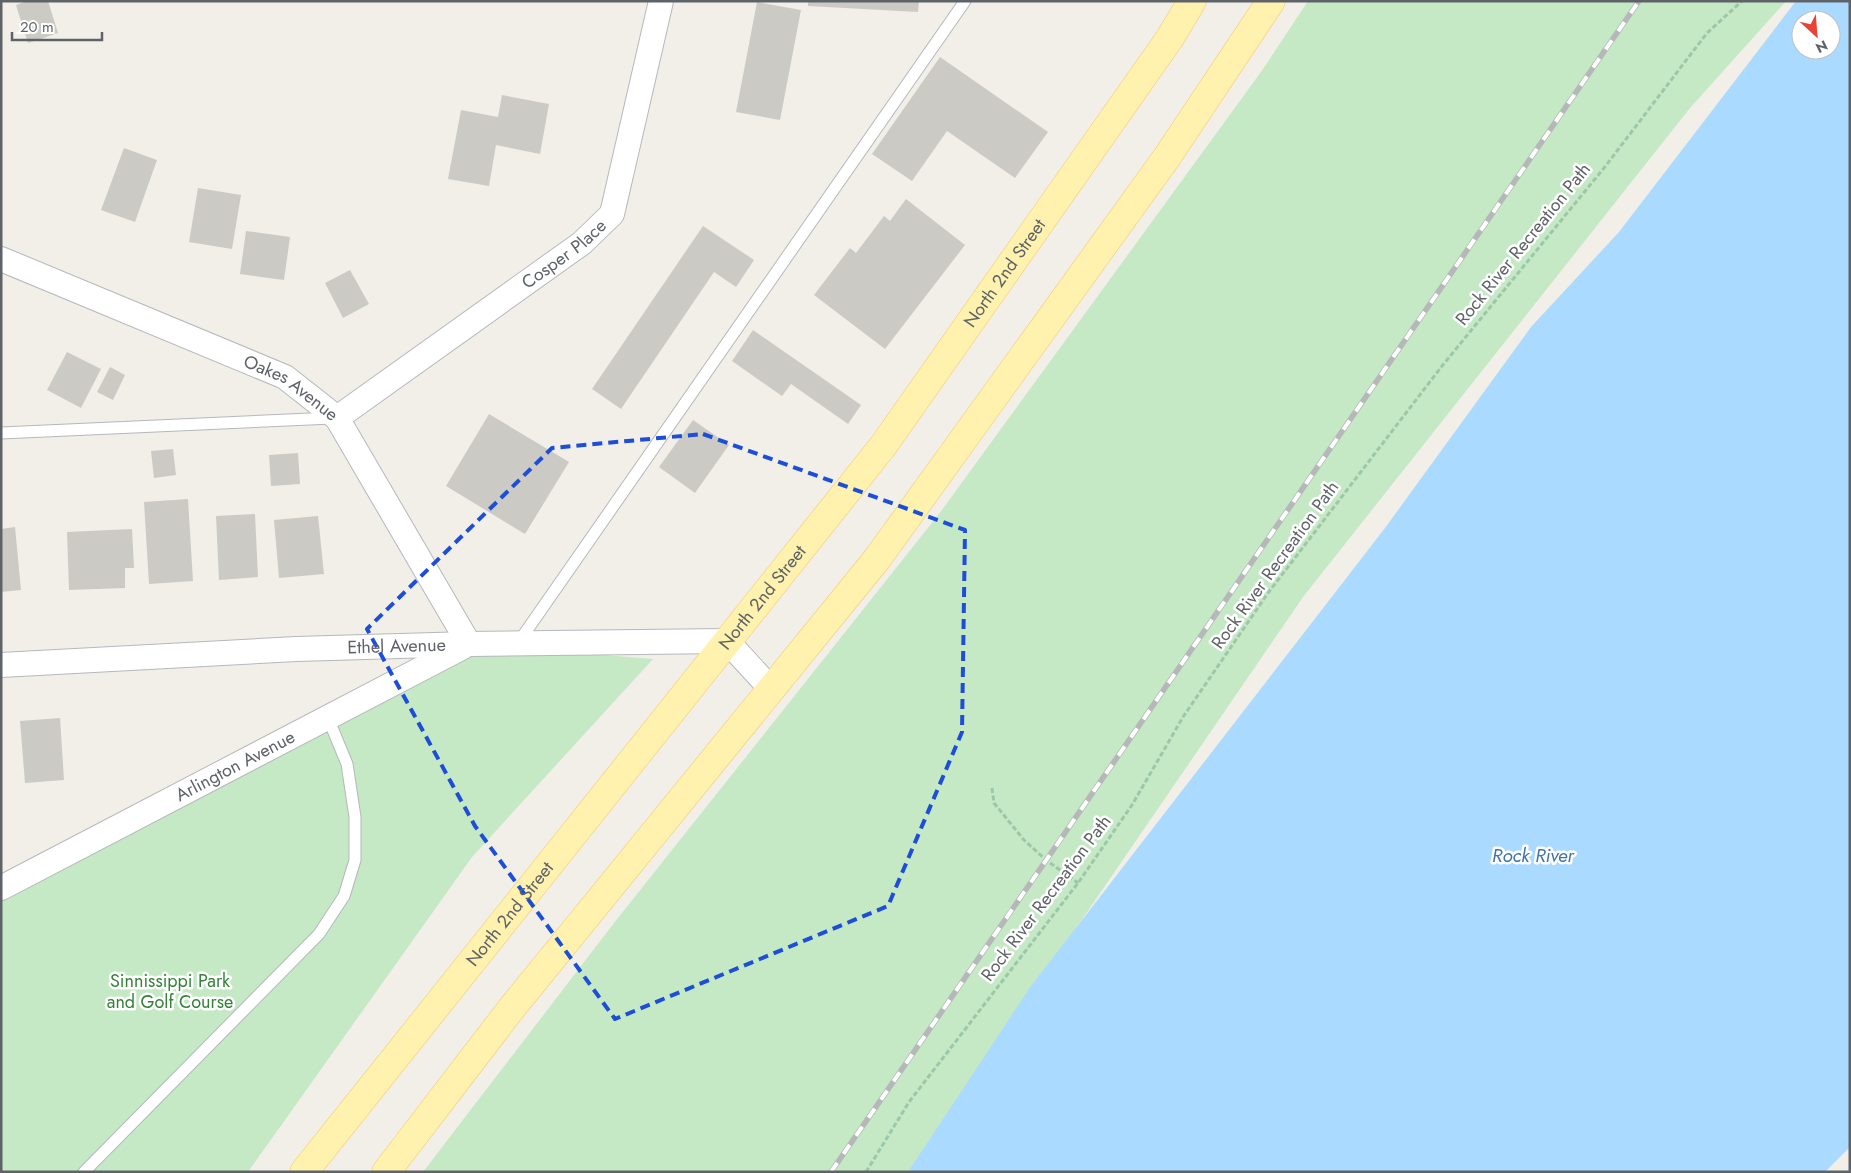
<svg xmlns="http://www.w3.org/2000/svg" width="1851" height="1173" font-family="Jost,sans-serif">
<rect width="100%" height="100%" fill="#f1efe8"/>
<path fill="#c5e8c5" d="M1308 1H1786L1690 108 1303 597 909 1172H423L614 923 939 514 1261 72Z
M469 644 653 659 472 857 248 1172H1V888Z"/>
<path fill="#aadaff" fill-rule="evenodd" d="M1796 1H1850V1147L1825 1172H908L1031 986 1385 528 1531 327 1619 232ZM1801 20H1831V50H1801Z"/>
<path fill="#cccac5" d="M27 1H48L58 33 28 43 16 5Z
M808 1H919L918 12 808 6Z
M757 2 801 10 780 120 736 112Z
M940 57 1048 132 1015 178 947 131 912 181 872 154Z
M502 95 549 104 540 154 496 145 489 186 448 179 461 110 498 117Z
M124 148 157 160 135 222 101 210Z
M198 188 241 195 232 249 189 242Z
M906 199 965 245 885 349 814 295 850 248 856 253 884 216 890 221Z
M703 226 754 260 736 287 714 272 621 409 592 389Z
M246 231 290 237 284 280 240 274Z
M350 270 369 304 343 318 325 283Z
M753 330 861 405 848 424 791 384 782 396 732 361Z
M67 352 101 369 81 408 47 390Z
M110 367 125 375 113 400 97 392Z
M489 414 569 462 525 534 446 486Z
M693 420 729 445 695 493 659 467Z
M173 449 176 475 154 478 151 451Z
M298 453 300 484 271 486 269 455Z
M188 499 193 581 149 584 144 502Z
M255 514 258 577 219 580 216 516Z
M318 516 324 574 279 578 274 520Z
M15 527 21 590 1 592V529Z
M132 529 134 568H125V588L69 590 67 532Z
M60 718 64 780 25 783 20 721Z"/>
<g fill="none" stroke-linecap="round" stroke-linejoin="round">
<g stroke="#b5b8bc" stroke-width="13">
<path id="lane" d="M1 433 332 418
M518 643 965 1
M84 1172 319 934 344 896 355 860V817L347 764 328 718"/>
</g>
<g stroke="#b5b8bc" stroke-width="26">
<g id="street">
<path id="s1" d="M1 259 285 377 337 418 469 644"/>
<path id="s2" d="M337 418 582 243 612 214 661 1"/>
<path id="s3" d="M1 665 296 649 469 644 727 641 771 689"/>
<path id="s4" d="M1 888 463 647"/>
</g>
</g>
<g stroke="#f2c960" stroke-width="29">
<g id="primary">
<path id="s5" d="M304 1172 883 446 1170 38 1192 1"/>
<path d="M386 1172 511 1009 877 559 1167 157 1271 1"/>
</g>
</g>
<path stroke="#9cc7a9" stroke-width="3" stroke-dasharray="5 2.5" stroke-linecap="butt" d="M992 788 994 803 1024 840 1046 860 1078 883
M866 1172 909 1102 1078 883 1132 805 1183 717 1268 593 1442 366 1604 168 1707 33 1742 1"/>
<use href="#lane" stroke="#fff" stroke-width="11"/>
<use href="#street" stroke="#fff" stroke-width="24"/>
<use href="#primary" stroke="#fff2af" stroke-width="28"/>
<g stroke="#b6b7b8" stroke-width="5.5">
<path id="rail" d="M831 1172 1639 1"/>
</g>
<use href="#rail" stroke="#fff" stroke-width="4" stroke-dasharray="11" stroke-linecap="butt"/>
</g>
<path fill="none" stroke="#1d4ed8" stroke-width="4" stroke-dasharray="10 6" stroke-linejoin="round" d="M703 434 965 530 962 732 888 906 615 1019 475 826 367 629 552 448Z"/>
<g text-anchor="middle" stroke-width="5" stroke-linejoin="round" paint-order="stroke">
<g font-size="18" fill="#5f6368" stroke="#fff">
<text transform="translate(1523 244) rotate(-51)" y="6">Rock River Recreation Path</text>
<text dy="6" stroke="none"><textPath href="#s2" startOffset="280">Cosper Place</textPath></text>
<text dy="6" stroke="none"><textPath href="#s5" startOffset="1140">North 2nd Street</textPath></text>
<text dy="6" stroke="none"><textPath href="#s1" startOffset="318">Oakes Avenue</textPath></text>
<text transform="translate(1275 565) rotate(-54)" y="6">Rock River Recreation Path</text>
<text dy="6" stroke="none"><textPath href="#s5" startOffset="735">North 2nd Street</textPath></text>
<text dy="6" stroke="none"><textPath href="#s3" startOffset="396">Ethel Avenue</textPath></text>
<text dy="6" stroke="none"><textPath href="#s4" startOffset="264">Arlington Avenue</textPath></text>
<text transform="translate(1046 898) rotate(-53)" y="6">Rock River Recreation Path</text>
<text dy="6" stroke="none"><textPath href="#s5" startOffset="330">North 2nd Street</textPath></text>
</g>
<g font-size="18" fill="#348238" stroke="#fff">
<text x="170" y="987">Sinnissippi Park<tspan x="170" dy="21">and Golf Course</tspan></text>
</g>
<g font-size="19" font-style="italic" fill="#4174aa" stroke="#fff">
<text x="1533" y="862">Rock River</text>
</g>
</g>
<rect width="1851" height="1173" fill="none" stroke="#5f6368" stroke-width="5"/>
<g transform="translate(1816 35) rotate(154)"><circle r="24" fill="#ffffff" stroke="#bfc1c3"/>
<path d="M0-4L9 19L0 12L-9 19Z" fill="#ea4335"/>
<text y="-8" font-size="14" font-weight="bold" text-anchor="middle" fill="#5f6368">N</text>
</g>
<path d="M12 32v8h90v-8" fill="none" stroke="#5f6368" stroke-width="2.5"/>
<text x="20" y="32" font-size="15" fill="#5f6368" stroke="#ffffff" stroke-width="4" paint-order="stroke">20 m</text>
</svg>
